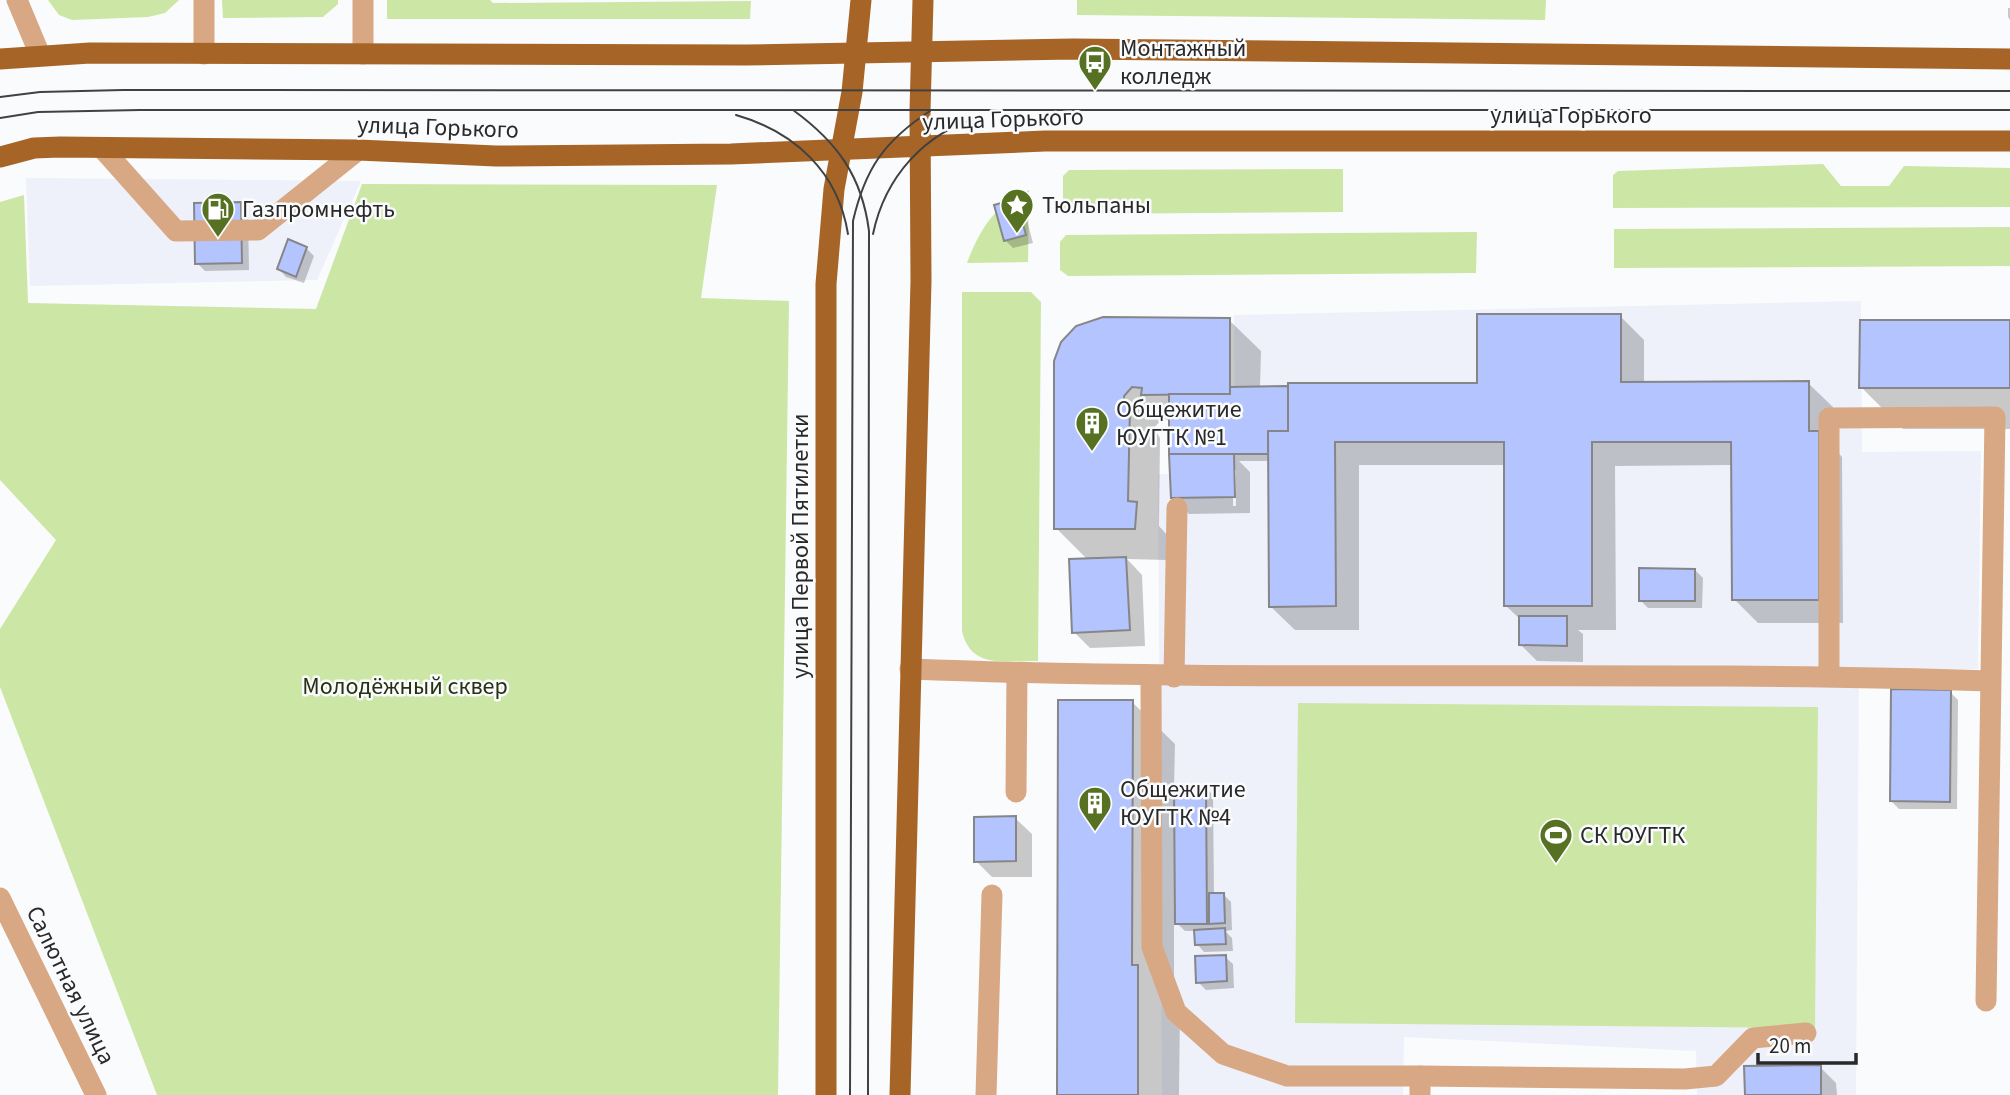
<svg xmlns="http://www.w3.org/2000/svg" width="2010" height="1095" viewBox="0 0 2010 1095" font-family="'Source Sans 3',sans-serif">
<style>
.built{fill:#eef1fa}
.green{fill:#cce6a6}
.shadow{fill:#0003;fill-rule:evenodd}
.building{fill:#b4c4ff;stroke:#868688;stroke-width:2}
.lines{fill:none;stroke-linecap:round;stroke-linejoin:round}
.minor{stroke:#d7a883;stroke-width:21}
.major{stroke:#a66527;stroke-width:21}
.tram{stroke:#414142;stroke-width:2}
.labels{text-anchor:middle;stroke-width:5;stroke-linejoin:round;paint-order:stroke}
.poi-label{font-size:24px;fill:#29292a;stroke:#fafbfc;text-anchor:start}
.street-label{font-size:24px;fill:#29292a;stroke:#fafbfc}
.park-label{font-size:24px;fill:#263211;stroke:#fafbfc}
</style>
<rect width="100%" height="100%" fill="#fafbfc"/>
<g class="built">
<path d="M26,178L361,181L317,280L30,286Z"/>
<path d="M1861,301L1862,452L1981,451L1978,669L1859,670L1856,1095H1697L1696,1051L1404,1037L1403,1095H1162L1158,474L1235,475L1234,315Z"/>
</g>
<g class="green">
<path d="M48,0H179L165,13L148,17L72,20L59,15Z"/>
<path d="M222,0H338V4L323,17L223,18Z"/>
<path d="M387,0H490L493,3L751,1L750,19H387Z"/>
<path d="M1077,0H1546L1545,20L1077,15Z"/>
<path d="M1823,164L1841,186H1889L1904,166L2010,168V207L1613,208V175L1618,171Z"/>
<path d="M1343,169V212L1069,214L1063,208V176L1069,170Z"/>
<path d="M362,184L717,185L701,298L789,301L778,1095H157L0,687V629L56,540L0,480V202L24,195L28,303L316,309Z"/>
<path d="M1029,190L1028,262L967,263C979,230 996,203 1029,190Z"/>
<path d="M2010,227V266L1614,268V229Z"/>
<path d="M1477,232L1476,273L1068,276L1060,270V242L1066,235Z"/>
<path d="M962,292H1031L1041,302L1038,661C1005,660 971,670 962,631Z"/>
<path d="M1298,703L1818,707L1815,1028L1295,1023Z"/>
</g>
<g class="shadow">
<path d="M2008,8H2010V20L2008,17Z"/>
<path d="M1016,201L1024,209L1033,243L1013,248L1005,240Z"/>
<path d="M240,204L248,212L249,270L205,271L197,263Z"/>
<path d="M306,248L314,256L304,283L286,277L279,269Z"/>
<path d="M1620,316L1644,340V384L1808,383L1833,407V447L1842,457L1843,623H1758L1734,599L1733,465L1615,466L1616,630H1578L1583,634V662L1537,661L1521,645V620L1506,606L1505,465H1359V630H1295L1270,606V461H1239L1250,472V513L1189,514L1172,497L1171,422L1163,418L1154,428L1160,438L1159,526L1167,535L1166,560L1127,559L1142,575L1145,646L1090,648L1074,632L1088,560L1056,528V361L1229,320L1261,351L1260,388L1479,384ZM1233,470H1236V506H1233Z"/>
<path d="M2010,321V429H1903L1861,387Z"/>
<path d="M1695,570L1703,578L1702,608H1648L1640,600Z"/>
<path d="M1950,692L1958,700L1957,809H1899L1891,801Z"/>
<path d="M1132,702L1175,744L1174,788L1205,787L1213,795L1214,894H1223L1231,902L1232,930L1225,931L1232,938L1233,951L1204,952L1197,944L1196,931H1185L1174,920V1003L1180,1009L1179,1095H1059Z"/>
<path d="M1015,818L1032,834V877H992L976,861Z"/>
<path d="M1225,957L1233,964L1234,988L1206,990L1198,982Z"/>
<path d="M1820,1067L1836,1083L1837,1095H1747Z"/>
</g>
<g class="building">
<path d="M1016,199L1026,235L1004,241L994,205Z"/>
<path d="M241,202L242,263L195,264L194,203Z"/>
<path d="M288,239L307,247L296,277L277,269Z"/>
<path d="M1477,314H1621V382L1809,381V431H1819V600H1732L1731,442H1592V606H1504V442H1335L1336,606L1269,607L1268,431H1288V383H1477Z"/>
<path d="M1103,317L1230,318V394L1141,395L1142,388L1132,387L1124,396L1125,405H1130L1128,501L1137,502L1135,529H1054V361L1061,342L1076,326Z"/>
<path d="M1860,320H2010V388H1859Z"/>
<path d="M1288,386V431H1268V454H1169V394H1230V387Z"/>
<path d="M1169,454H1234L1235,497L1171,498Z"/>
<path d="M1126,557L1130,630L1072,633L1069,559Z"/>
<path d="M1639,568L1695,569V601H1639Z"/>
<path d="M1519,616H1567V646L1519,645Z"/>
<path d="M1891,689L1951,690L1950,802L1890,801Z"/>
<path d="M1058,700H1133L1132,965H1138V1095H1057Z"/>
<path d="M1174,786H1206L1207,924H1175Z"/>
<path d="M1016,816V861L974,862V817Z"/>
<path d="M1209,893H1224L1225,923L1209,924Z"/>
<path d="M1225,928L1226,944L1195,945L1194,930Z"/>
<path d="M1226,955L1227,981L1196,983L1195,956Z"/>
<path d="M1821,1065V1095H1745L1744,1066Z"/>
</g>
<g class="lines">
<g class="minor">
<path d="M17,0L40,55"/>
<path d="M204,54V0"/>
<path d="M363,54V0"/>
<path d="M102,148L176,231L258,230L358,150"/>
<path d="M910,669C1270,683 1630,669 1990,681"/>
<path d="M1829,676V418L1995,417L1986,1001"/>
<path d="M1151,677L1152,947L1176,1012L1223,1054L1287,1076H1420V1095"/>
<path d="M1174,677L1177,508"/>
<path d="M1016,792L1017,673"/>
<path d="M0,898L96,1095"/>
<path d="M1420,1076L1685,1079L1716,1076L1753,1038L1806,1033"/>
<path d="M986,1095L992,895"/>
</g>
<g class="major">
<path d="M0,59L90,53L746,55L1073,49L2010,59"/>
<path d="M0,157L34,148L60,147L358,150L496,156L731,154L1045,141H2010"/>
<path d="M826,1095V284L834,189L852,92L861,0"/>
<path d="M900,1095L921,281L920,111L923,0"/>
</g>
<g class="tram">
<path d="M0,97L40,92L123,90L2010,91"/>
<path d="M793,110C837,142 862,176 869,231L868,1095"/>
<path d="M736,115C795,132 838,172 848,234"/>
<path d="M0,118L38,112L140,110H2010"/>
<path d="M873,234C885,177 924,133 980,117"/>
<path d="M850,1095L853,221C865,169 884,141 930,111"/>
</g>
</g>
<defs>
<symbol id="bus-pin" viewBox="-11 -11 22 30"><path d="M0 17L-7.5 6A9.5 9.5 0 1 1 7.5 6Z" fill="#577123" stroke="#fafbfc"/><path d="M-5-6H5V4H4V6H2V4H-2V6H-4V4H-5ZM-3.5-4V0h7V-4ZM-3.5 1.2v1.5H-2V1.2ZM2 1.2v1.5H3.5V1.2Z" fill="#fff"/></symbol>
<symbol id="sight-pin" viewBox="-11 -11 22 30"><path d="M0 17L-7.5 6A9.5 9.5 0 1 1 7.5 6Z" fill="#577123" stroke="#fafbfc"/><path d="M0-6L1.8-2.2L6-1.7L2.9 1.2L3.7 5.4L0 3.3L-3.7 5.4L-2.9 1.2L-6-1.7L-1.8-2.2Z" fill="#fff"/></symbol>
<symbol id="fuel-pin" viewBox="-11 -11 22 30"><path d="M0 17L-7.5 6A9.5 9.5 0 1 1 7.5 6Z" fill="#577123" stroke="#fafbfc"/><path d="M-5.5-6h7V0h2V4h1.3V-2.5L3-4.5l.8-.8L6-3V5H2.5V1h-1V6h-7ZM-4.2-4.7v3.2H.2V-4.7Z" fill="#fff"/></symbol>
<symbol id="building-pin" viewBox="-11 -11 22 30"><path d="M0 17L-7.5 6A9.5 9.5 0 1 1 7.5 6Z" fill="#577123" stroke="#fafbfc"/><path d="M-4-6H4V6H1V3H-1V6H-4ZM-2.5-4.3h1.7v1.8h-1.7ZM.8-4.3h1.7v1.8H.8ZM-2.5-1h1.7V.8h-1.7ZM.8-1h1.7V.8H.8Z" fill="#fff"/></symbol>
<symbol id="stadium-pin" viewBox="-11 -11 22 30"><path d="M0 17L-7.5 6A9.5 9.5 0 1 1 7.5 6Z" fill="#577123" stroke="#fafbfc"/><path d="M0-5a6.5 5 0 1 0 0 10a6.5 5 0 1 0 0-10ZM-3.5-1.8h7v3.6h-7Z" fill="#fff"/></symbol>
</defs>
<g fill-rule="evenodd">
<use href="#bus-pin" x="1076" y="43" width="38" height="52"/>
<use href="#sight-pin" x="998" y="186" width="38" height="52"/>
<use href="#fuel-pin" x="199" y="190" width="38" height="52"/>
<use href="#building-pin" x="1073" y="404" width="38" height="52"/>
<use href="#building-pin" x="1076" y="784" width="38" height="52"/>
<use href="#stadium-pin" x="1537" y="816" width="38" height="52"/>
</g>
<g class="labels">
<g class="poi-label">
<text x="1120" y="56">Монтажный<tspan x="1120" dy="28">колледж</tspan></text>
<text x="1042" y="213">Тюльпаны</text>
<text x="242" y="217">Газпромнефть</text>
<text x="1116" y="417">Общежитие<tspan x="1116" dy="28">ЮУГТК №1</tspan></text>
<text x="1120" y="797">Общежитие<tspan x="1120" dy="28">ЮУГТК №4</tspan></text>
<text x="1580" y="843">СК ЮУГТК</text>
</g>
<g class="street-label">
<text x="1571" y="123">улица Горького</text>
<text transform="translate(1003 119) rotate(-2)" y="8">улица Горького</text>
<text transform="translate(438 127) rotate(2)" y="8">улица Горького</text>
<text transform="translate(800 546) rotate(-90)" y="8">улица Первой Пятилетки</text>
<text transform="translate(71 985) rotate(64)" y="8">Салютная улица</text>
</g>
<g class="park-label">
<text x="405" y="694">Молодёжный сквер</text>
</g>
</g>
<path d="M1758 1053v10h98v-10" fill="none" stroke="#29292a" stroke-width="3.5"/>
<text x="1769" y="1053" font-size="21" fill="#29292a" stroke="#fafbfc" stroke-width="5" paint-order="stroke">20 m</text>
</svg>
